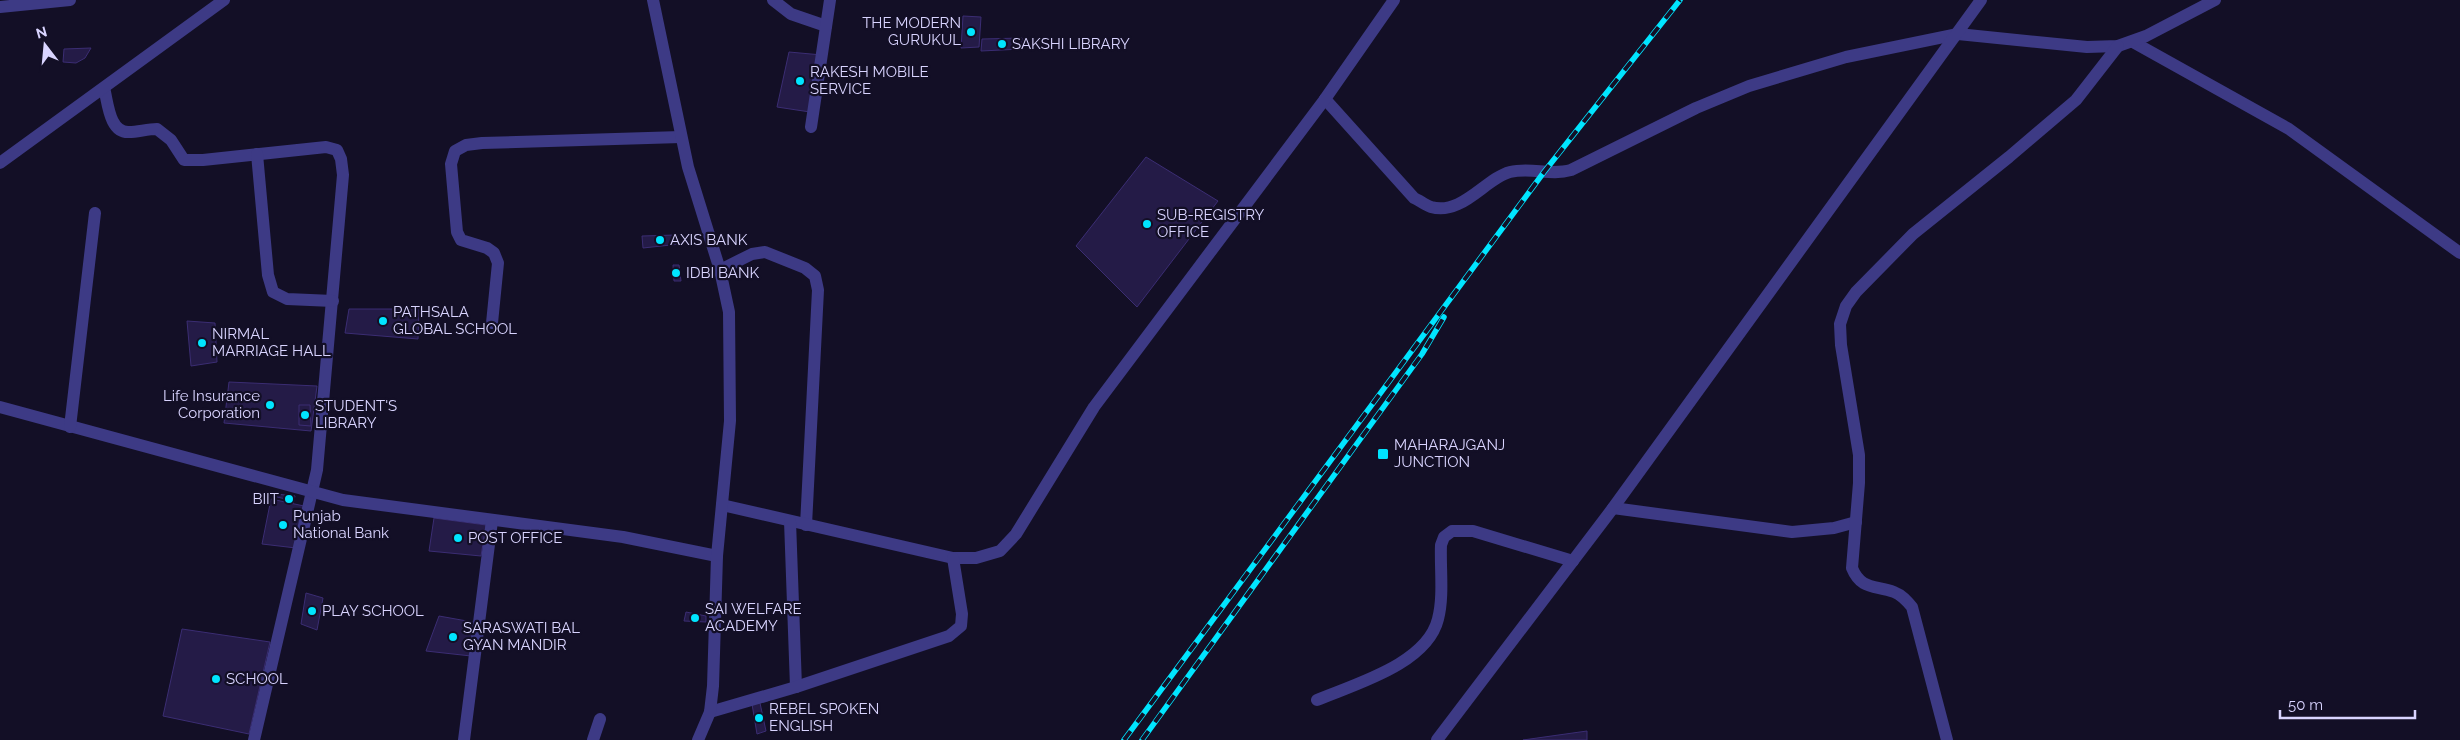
<svg xmlns="http://www.w3.org/2000/svg" width="2460" height="740" viewBox="0 0 2460 740" font-family="Raleway,sans-serif">
<style>
.building{fill:#241b47;stroke:#3b2d73}
.lines{fill:none;stroke-linecap:round;stroke-linejoin:round}
.minor{stroke:#3d3a85;stroke-width:12}
.tertiary{stroke:#3d3a85;stroke-width:12}
.rail-casing{stroke:#00e5ff;stroke-width:5.5}
.rail{stroke:#130f26;stroke-width:4;stroke-dasharray:11;stroke-linecap:butt}
.poi-dot{fill:#00e5ff;stroke:#130f26;stroke-width:2}
.labels{text-anchor:middle;stroke-width:4.5;stroke-linejoin:round;paint-order:stroke}
.poi-label{font-size:15px;fill:#d9d4ff;stroke:#130f26;text-anchor:start}
</style>
<rect width="100%" height="100%" fill="#130f26"/>
<g class="building">
<path d="M963,16L981,17L979,47L961,48Z"/>
<path d="M1022,38V49L981,51L982,39Z"/>
<path d="M91,48L85,58L76,63L63,62L64,49Z"/>
<path d="M789,52L822,55L810,112L777,107Z"/>
<path d="M1146,157L1218,201L1137,307L1076,246Z"/>
<path d="M676,235L680,244L643,248L642,236Z"/>
<path d="M673,265H679L681,281H674Z"/>
<path d="M349,309H419L418,339L345,333Z"/>
<path d="M187,321L215,323L217,362L191,366Z"/>
<path d="M229,382L317,386L311,431L224,423Z"/>
<path d="M299,405H310L311,426L299,425Z"/>
<path d="M276,494L295,496L293,504L290,500L277,497Z"/>
<path d="M271,499L304,506L296,548L262,544Z"/>
<path d="M434,518L486,525L481,556L429,551Z"/>
<path d="M306,593L323,598L317,630L301,624Z"/>
<path d="M686,612L706,616V622L684,621Z"/>
<path d="M439,616L478,623L471,656L426,651Z"/>
<path d="M182,629L270,642L249,734L163,716Z"/>
<path d="M760,703L766,731L757,734L752,704Z"/>
<path d="M1587,731V740H1523Z"/>
</g>
<g class="lines">
<g class="minor">
<path d="M773,0L791,14L826,26"/>
<path d="M0,7L70,0"/>
<path d="M2133,42L2289,129L2460,253"/>
<path d="M104,88C108,102 109,133 129,132C138,132 147,129 157,129L171,140L184,160H203L326,147L337,150L341,159L343,175L317,470L254,740"/>
<path d="M1325,99L1414,198C1419,200 1425,205 1431,207C1462,216 1486,178 1510,172C1532,167 1550,176 1571,170L1696,108L1749,86L1846,57L1958,34L2087,47L2118,46L2146,36L2215,0"/>
<path d="M811,127L830,0"/>
<path d="M257,154L268,275L273,292L287,299L333,301"/>
<path d="M720,270L752,254L765,252L805,268L815,276L818,290L806,525"/>
<path d="M492,323L498,263L494,253L487,248L461,240L457,232L451,164L455,151L466,145L482,143L681,137"/>
<path d="M0,407L343,500L623,537L717,556"/>
<path d="M70,427L95,213"/>
<path d="M722,505L953,558H976L1000,551L1016,534L1094,407L1325,99L1394,0"/>
<path d="M1613,508L1792,532L1834,528L1856,522"/>
<path d="M790,521L796,687"/>
<path d="M1317,700C1355,684 1427,664 1438,619C1444,596 1440,568 1441,545L1444,537L1452,531H1473L1573,561"/>
<path d="M710,712L796,687L949,636L961,626L962,614L953,558"/>
<path d="M464,740L492,521"/>
<path d="M593,740L600,719"/>
<path d="M1437,740L1613,508L1981,0"/>
<path d="M1947,740L1912,607C1907,601 1902,595 1894,592C1875,585 1861,590 1852,568L1859,483V455L1841,345L1840,324L1846,306L1856,292L1913,234L2009,157L2076,100L2118,46"/>
</g>
<g class="tertiary">
<path d="M653,0L688,167L720,270L729,312L730,421L717,556L713,686L710,712L698,740"/>
<path d="M0,163L224,0"/>
</g>
<defs>
<g id="rail">
<path d="M1124,740L1544,172L1680,0"/>
<path d="M1142,740L1422,354L1444,317"/>
</g>
</defs>
<use href="#rail" class="rail-casing"/>
<use href="#rail" class="rail"/>
</g>
<g class="poi-dot">
<circle cx="971" cy="32" r="5"/>
<circle cx="1002" cy="44" r="5"/>
<circle cx="800" cy="81" r="5"/>
<circle cx="1147" cy="224" r="5"/>
<circle cx="660" cy="240" r="5"/>
<circle cx="676" cy="273" r="5"/>
<circle cx="383" cy="321" r="5"/>
<circle cx="202" cy="343" r="5"/>
<circle cx="270" cy="405" r="5"/>
<circle cx="305" cy="415" r="5"/>
<rect x="1377" y="448" width="12" height="12" rx="2.5"/>
<circle cx="289" cy="499" r="5"/>
<circle cx="283" cy="525" r="5"/>
<circle cx="458" cy="538" r="5"/>
<circle cx="312" cy="611" r="5"/>
<circle cx="695" cy="618" r="5"/>
<circle cx="453" cy="637" r="5"/>
<circle cx="216" cy="679" r="5"/>
<circle cx="759" cy="718" r="5"/>
</g>
<g class="labels">
<g class="poi-label">
<text x="961" y="28" text-anchor="end">THE MODERN<tspan x="961" dy="17">GURUKUL</tspan></text>
<text x="1012" y="49">SAKSHI LIBRARY</text>
<text x="810" y="77">RAKESH MOBILE<tspan x="810" dy="17">SERVICE</tspan></text>
<text x="1157" y="220">SUB-REGISTRY<tspan x="1157" dy="17">OFFICE</tspan></text>
<text x="670" y="245">AXIS BANK</text>
<text x="686" y="278">IDBI BANK</text>
<text x="393" y="317">PATHSALA<tspan x="393" dy="17">GLOBAL SCHOOL</tspan></text>
<text x="212" y="339">NIRMAL<tspan x="212" dy="17">MARRIAGE HALL</tspan></text>
<text x="260" y="401" text-anchor="end">Life Insurance<tspan x="260" dy="17">Corporation</tspan></text>
<text x="315" y="411">STUDENT'S<tspan x="315" dy="17">LIBRARY</tspan></text>
<text x="1394" y="450">MAHARAJGANJ<tspan x="1394" dy="17">JUNCTION</tspan></text>
<text x="279" y="504" text-anchor="end">BIIT</text>
<text x="293" y="521">Punjab<tspan x="293" dy="17">National Bank</tspan></text>
<text x="468" y="543">POST OFFICE</text>
<text x="705" y="614">SAI WELFARE<tspan x="705" dy="17">ACADEMY</tspan></text>
<text x="322" y="616">PLAY SCHOOL</text>
<text x="463" y="633">SARASWATI BAL<tspan x="463" dy="17">GYAN MANDIR</tspan></text>
<text x="226" y="684">SCHOOL</text>
<text x="769" y="714">REBEL SPOKEN<tspan x="769" dy="17">ENGLISH</tspan></text>
</g>
</g>
<g transform="translate(45 45) rotate(344)" stroke="#130f26" stroke-width="4" paint-order="stroke">
<path d="M0-4L9 19L0 12L-9 19Z" fill="#d9d4ff"/>
<text y="-8" font-size="14" font-weight="bold" text-anchor="middle" fill="#d9d4ff">N</text>
</g>
<path d="M2280 710v8h135v-8" fill="none" stroke="#d9d4ff" stroke-width="2.5"/>
<text x="2288" y="710" font-size="15" fill="#d9d4ff" stroke="#130f26" stroke-width="4" paint-order="stroke">50 m</text>
</svg>
